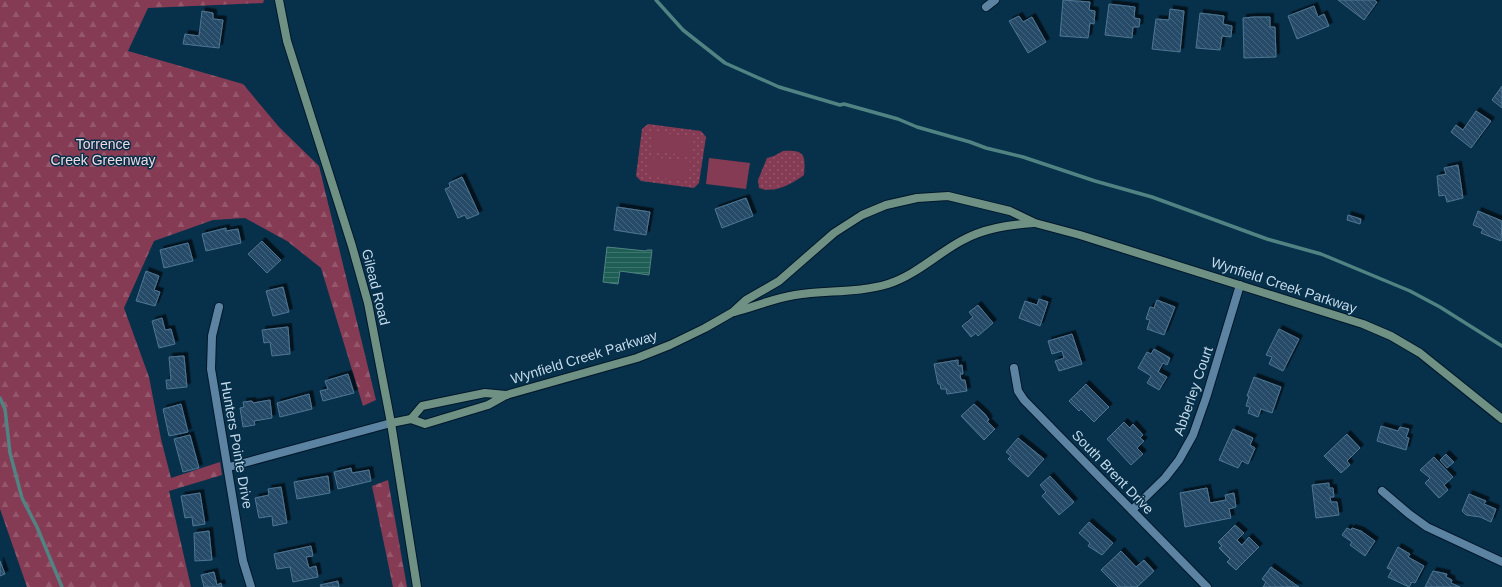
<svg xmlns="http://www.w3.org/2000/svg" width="1502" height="587" viewBox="0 0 1502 587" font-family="Helvetica,sans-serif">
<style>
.grass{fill:url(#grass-dots)}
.forest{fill:url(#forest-firs)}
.pitch{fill:#853b53}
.water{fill:url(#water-rules);stroke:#508382}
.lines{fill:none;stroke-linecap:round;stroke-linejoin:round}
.stream{stroke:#508382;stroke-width:3.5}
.building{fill:url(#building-back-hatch);stroke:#4f7694;filter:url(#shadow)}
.street-casing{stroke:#00172a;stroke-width:10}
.secondary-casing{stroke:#00172a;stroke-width:10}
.street{stroke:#5c83a1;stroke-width:8}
.secondary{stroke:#6e9184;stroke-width:8}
.labels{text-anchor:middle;stroke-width:3;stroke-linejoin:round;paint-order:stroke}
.park-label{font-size:14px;fill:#f1d9df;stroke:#07304a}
.street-label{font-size:14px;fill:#c5daea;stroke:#07304a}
</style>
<defs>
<pattern id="grass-dots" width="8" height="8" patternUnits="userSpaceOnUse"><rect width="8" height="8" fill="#853b53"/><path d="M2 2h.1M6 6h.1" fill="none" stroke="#95576c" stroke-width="1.8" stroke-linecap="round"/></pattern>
<pattern id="forest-firs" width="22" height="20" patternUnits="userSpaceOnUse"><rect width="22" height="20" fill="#853b53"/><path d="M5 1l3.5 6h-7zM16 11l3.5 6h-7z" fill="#95576c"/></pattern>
<pattern id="water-rules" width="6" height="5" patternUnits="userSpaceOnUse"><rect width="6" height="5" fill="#1e5e55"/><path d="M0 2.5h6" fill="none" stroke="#3d746e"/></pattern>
<pattern id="building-back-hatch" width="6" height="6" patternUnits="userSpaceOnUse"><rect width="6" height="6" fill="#264c68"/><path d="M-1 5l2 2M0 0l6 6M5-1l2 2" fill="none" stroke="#44657e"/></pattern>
<filter id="shadow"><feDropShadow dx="3.5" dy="-3.5" stdDeviation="0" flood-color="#0009"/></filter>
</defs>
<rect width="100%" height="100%" fill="#07304a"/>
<g class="grass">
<path d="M648,124L701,131L706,137L699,183L694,188L641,181L636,176L642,129Z"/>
<path d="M783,151C804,150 806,154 804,175C792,184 774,194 759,188L758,180L767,158L774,156Z"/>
</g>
<g class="forest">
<path d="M0,0H264L263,3L148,8L128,51L243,84L279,127L319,166L376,400L363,406L321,268L287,241L245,218L213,220L154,241L124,308L149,377L161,439L171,478L220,462L222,475L169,491L191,587H27L0,509Z"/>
<path d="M388,480L407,587H393L372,486Z"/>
</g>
<g class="pitch">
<path d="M653,132L694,137L692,156L651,151Z"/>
<path d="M650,157L691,162L688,181L647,176Z"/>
<path d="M709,158L750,163L746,189L706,184Z"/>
</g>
<path class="water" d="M607,247L646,251L647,250H652L649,275L620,271L618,284L603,282Z"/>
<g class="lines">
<g class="stream">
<path d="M656,0L683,30L725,63L779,87L840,105L844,104L898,119L917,127L970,142L986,148L1023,157L1095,181L1152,197L1267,239L1321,254L1410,291L1440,307L1502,346"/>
<path d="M0,398L5,409L10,453L22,498L37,527L62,587"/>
</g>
</g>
<g class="building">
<path d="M1063,0L1090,2L1089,10L1095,11L1094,24L1090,23L1088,38L1060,36Z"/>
<path d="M1338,0H1374L1377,2L1364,20Z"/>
<path d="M1109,4L1135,7L1134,18L1140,19L1139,27H1133L1132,38L1105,35Z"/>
<path d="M1314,6L1318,17L1324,14L1329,26L1297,39L1288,16Z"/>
<path d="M1170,9L1184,11L1180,52L1152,49L1156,19L1169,20Z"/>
<path d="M202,11L213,13V19L223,20L219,48L183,44L185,34L199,36Z"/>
<path d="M1200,13L1224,16L1223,24L1232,26L1231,37L1222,36L1220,50L1196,48Z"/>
<path d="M1019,16L1023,22L1032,17L1046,42L1028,53L1009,21Z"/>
<path d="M1254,17H1270V27H1275L1276,57L1244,58L1243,18Z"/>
<path d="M1502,86V108L1492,100Z"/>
<path d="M1476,111L1491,121L1471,148L1451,132L1456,125L1463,130Z"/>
<path d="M1458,165L1463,198L1447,202L1445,195L1439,196L1437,176L1446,174L1444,168Z"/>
<path d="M462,177L479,214L467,219L465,215L458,218L445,189L450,187L449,183Z"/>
<path d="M746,198L753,216L722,228L715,209Z"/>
<path d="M617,207L650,212L646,235L614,230Z"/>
<path d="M1478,211L1502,221L1501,241L1481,233L1483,229L1473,225Z"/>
<path d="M1348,215L1361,219L1360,224L1347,220Z"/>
<path d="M226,228V231L238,229L241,243L206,251L202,234Z"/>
<path d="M262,241L281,260L267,273L248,254Z"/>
<path d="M188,243L193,261L164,268L160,250Z"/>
<path d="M146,271L159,276L154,290L160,292L155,306L136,301Z"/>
<path d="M283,287L289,312L273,316L266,291Z"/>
<path d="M1039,299L1048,302L1040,326L1019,318L1025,301L1037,305Z"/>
<path d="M1157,300L1175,307L1164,335L1147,329L1150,320L1146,319L1150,307L1154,308Z"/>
<path d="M978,305L993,323L978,336L976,333L971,337L962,326L973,317L969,312Z"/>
<path d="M162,318L165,330L171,329L175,344L159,348L152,321Z"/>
<path d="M288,327L290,354L272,356L270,342L264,343L262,330Z"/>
<path d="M1279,329L1299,339L1283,371L1269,364L1272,357L1266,355Z"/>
<path d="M1072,334L1082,364L1059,371L1055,361L1064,358L1062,351L1052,354L1048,341Z"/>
<path d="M1154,349L1170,358L1167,365L1163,363L1158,372L1167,377L1159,390L1147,383L1151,376L1138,368L1147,352L1151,354Z"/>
<path d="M184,356L187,387L167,389L166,380H171L169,357Z"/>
<path d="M958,360V366L962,365L963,374H960L961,380H965L967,391L947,394L946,389H941L940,384H938L934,364Z"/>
<path d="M348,374L354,393L323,401L320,391L328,389L325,381Z"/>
<path d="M1254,377L1281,387L1272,413L1261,409L1258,417L1248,413L1250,407L1246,406L1249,396H1247Z"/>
<path d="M1086,384L1109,407L1094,422L1081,409L1079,411L1069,401Z"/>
<path d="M309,394L312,409L280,417L277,403Z"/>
<path d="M270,400L272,418L254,421L255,425L243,427L240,408L244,407L243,402L252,401L253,403Z"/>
<path d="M181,404L188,432L169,436L163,409Z"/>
<path d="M974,404L985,414L989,420L987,421L995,429L984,440L961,416Z"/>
<path d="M1124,422L1130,428L1133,424L1143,435L1140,438L1144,441L1137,448L1143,454L1131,465L1107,439Z"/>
<path d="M1381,426L1398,431L1400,427L1409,429L1406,437L1409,438L1406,450L1377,441Z"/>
<path d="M1233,429L1253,438L1250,445L1255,448L1248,464L1242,461L1238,468L1219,460Z"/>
<path d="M1347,434L1360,448L1347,461L1350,465L1341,473L1324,456Z"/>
<path d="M190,435L199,468L183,472L174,439Z"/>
<path d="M1018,438L1044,459L1028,477L1008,459L1011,456L1006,452Z"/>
<path d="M1446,454L1454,462L1447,468L1440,460Z"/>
<path d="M1434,457L1453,477L1444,485L1448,490L1439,498L1425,483L1430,478L1420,470Z"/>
<path d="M351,468L352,473L369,470L371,481L338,489L334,472Z"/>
<path d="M328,476L330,493L297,499L294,482Z"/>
<path d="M1050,476L1074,502L1059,515L1042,496L1046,492L1040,485Z"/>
<path d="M1329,483V488H1333L1334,497H1330L1331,502H1337L1339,515L1316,518L1312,485Z"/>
<path d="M281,487L287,523L273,526L272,516L259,518L255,498L269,495L268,489Z"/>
<path d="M1207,488L1210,503L1226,500L1225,495L1234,493L1236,507L1229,509L1231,518L1185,527L1180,493Z"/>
<path d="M200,493L205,524L193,526L192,517L185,518L181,496Z"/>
<path d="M1469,494L1486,501L1484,504L1496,509L1491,522L1480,517L1466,515L1462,511Z"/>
<path d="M1089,522L1113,543L1102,555L1088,546L1090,543L1079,533Z"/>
<path d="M1235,525L1244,533L1237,540L1242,545L1249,537L1259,547L1236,570L1227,562L1230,559L1219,548L1222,546L1218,542Z"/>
<path d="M1347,528L1351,530L1352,528L1361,531L1375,541L1365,556L1350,545L1352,542L1342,535Z"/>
<path d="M209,531L212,560L195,561L194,533Z"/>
<path d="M311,546L313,556L306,557L309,568L316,566L318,577L293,582L290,567L277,569L274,554Z"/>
<path d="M1398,547L1410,554L1408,557L1424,566L1415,583L1412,582L1409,587L1388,577L1392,570L1387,568Z"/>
<path d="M1121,551L1136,567L1144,560L1154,571L1137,587H1118L1101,570Z"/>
<path d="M0,561L5,574L0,576Z"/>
<path d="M1271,567L1299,587H1263L1266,582L1262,579Z"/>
<path d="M1433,571L1447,574L1446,577L1452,580L1451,583L1460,587H1425Z"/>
<path d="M214,572L217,585L221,583L222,587H204L201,575Z"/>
<path d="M338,581L339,587H321L320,585Z"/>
</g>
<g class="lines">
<defs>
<g id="street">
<path d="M986,7L995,0"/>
<path d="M219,307L212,336L211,369L243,561L251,587"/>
<path d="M1014,368L1018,391L1024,400L1207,587"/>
<path d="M229,467L391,423"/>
<path d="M1382,491L1409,514L1427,527L1502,562"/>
<path d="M1132,510L1165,478L1179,460L1193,435L1206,398L1240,285"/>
</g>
<g id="secondary">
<path d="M279,0L287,41L352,246L368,303L391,423L417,587"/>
<path d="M734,312C755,307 774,298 795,295C826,290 858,293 888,284C916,275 937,254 961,241C984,228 1009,225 1034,223"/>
<path d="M411,419L425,424L488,405L506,395L637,358L670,345L705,328L733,312L746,300L779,281L834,233L862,215L886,205L917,198L948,196L1010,211L1035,223L1080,235L1363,324L1391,336L1420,353L1502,419"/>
<path d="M391,423L411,419L422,406L485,393L506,395"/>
</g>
</defs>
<use href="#street" class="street-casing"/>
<use href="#secondary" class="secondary-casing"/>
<use href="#street" class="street"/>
<use href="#secondary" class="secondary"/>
</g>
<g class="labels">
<g class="park-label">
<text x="103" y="149">Torrence<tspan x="103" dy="16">Creek Greenway</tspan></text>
</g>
<g class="street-label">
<text transform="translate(1284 285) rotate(18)" y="5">Wynfield Creek Parkway</text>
<text transform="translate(376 287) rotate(76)" y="5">Gilead Road</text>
<text transform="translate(584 357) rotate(-17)" y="5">Wynfield Creek Parkway</text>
<text transform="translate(1193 391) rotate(-71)" y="5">Abberley Court</text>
<text transform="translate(237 445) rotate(80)" y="5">Hunters Pointe Drive</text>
<text transform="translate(1113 472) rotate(46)" y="5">South Brent Drive</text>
</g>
</g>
</svg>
